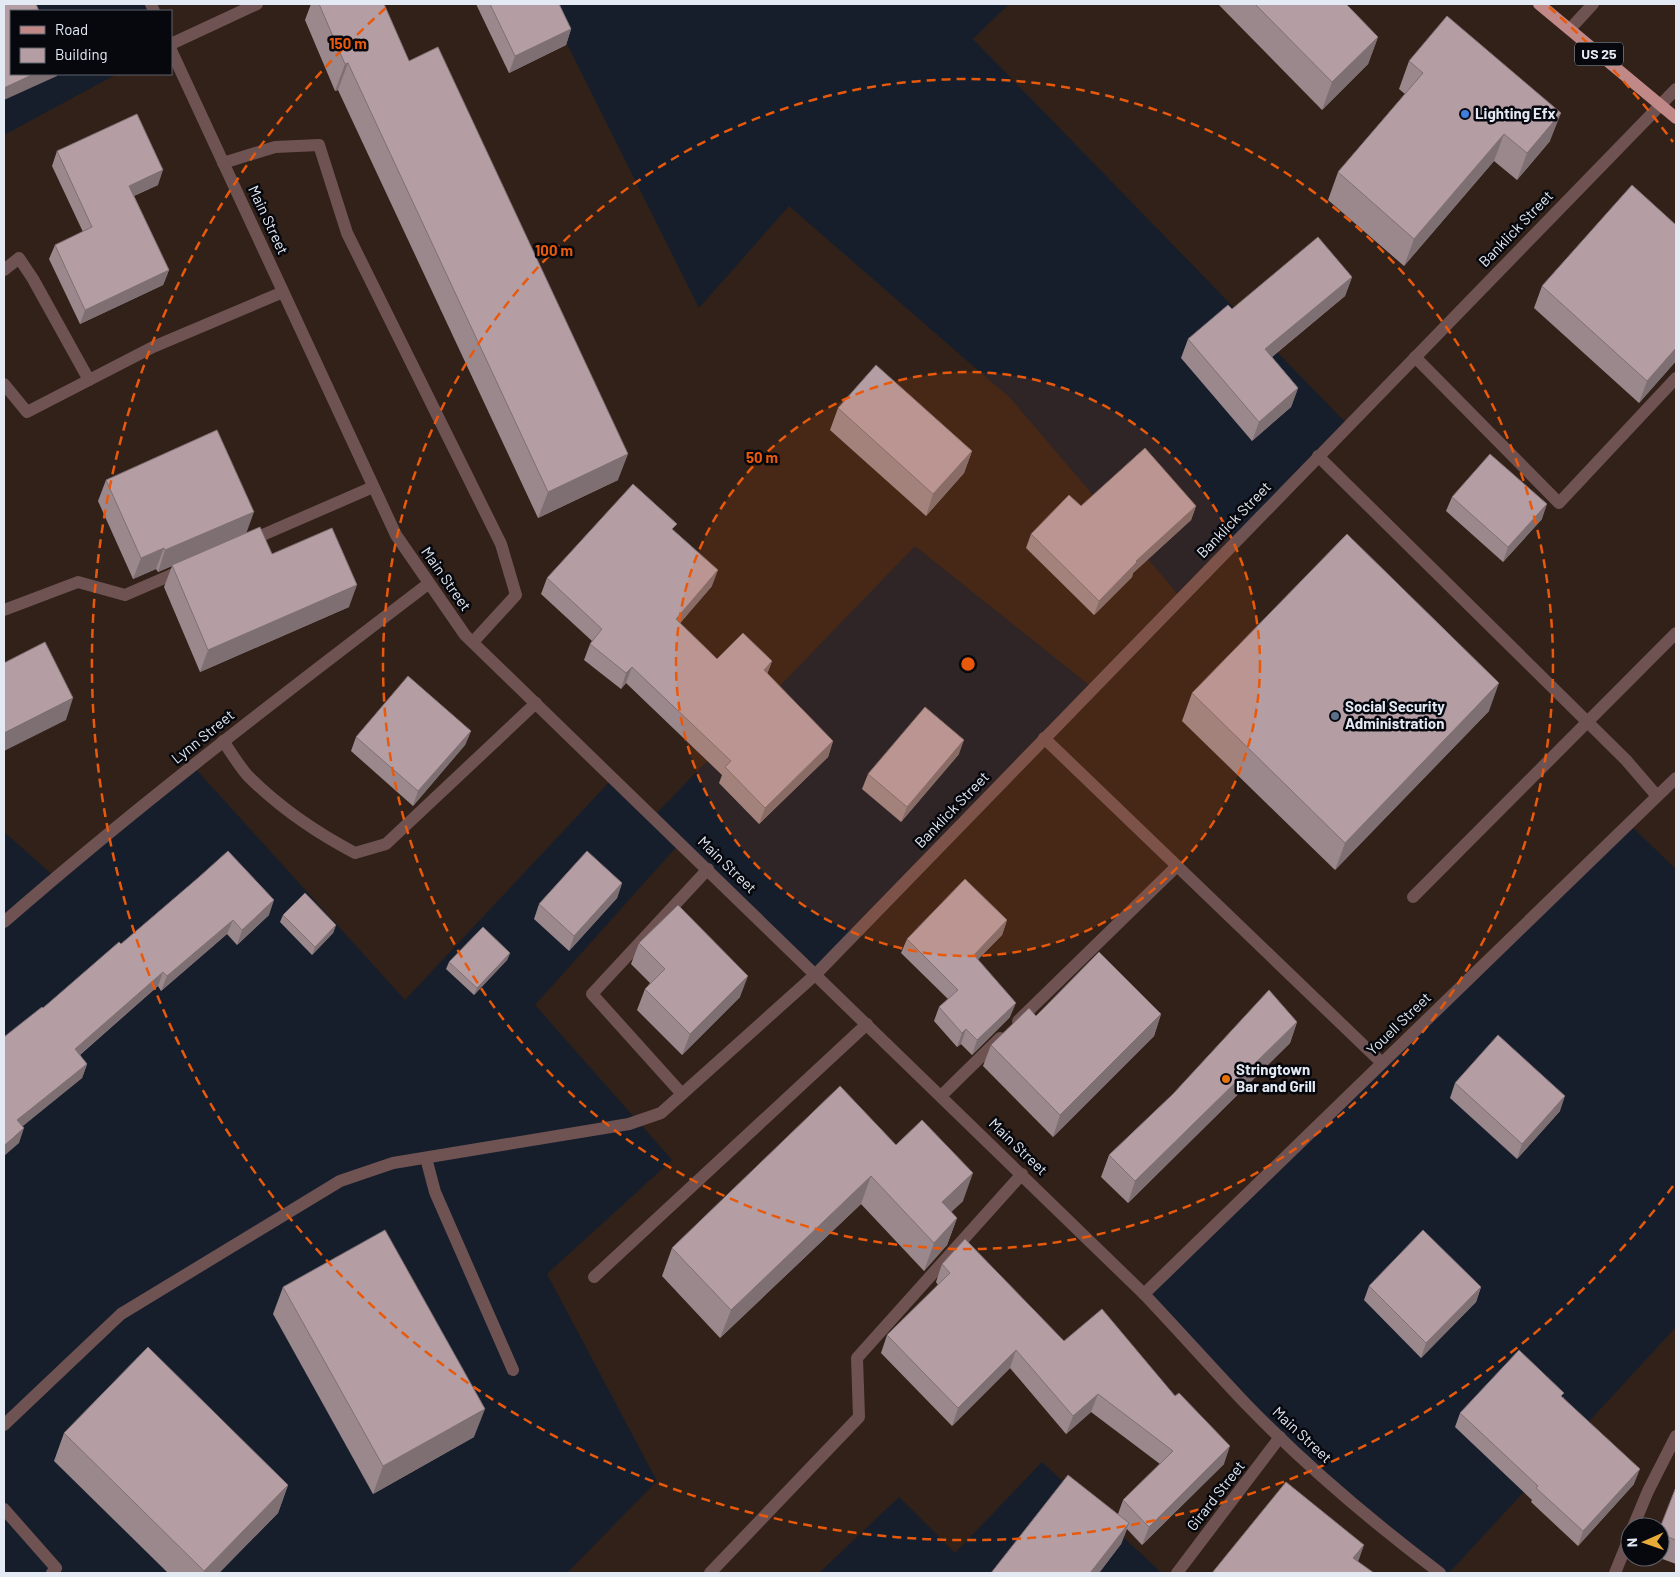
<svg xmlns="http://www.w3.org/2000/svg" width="1680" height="1577" viewBox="0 0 1680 1577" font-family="Barlow,sans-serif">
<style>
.commercial{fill:#312118;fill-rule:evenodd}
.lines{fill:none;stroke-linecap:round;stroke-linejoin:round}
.service{stroke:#6f5353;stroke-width:12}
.minor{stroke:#6f5353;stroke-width:12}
.tertiary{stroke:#6f5353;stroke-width:12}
.primary{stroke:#c18888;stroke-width:12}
.wall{fill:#9b888d}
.shaded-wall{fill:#7e6f73}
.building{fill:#b49ea4;stroke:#7e6f73}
.ring{fill:none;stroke:#e8590c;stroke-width:2.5;stroke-dasharray:9 6}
.shop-dot{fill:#3f7fe0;stroke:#06080e;stroke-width:2}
.service-dot{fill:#5c6f8a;stroke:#06080e;stroke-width:2}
.food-dot{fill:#e8710a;stroke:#06080e;stroke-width:2}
.labels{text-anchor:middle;stroke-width:5;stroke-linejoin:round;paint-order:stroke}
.shield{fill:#06080e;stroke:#a1a6ae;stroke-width:1}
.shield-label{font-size:14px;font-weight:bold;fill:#e4eaf3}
.poi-label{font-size:15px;font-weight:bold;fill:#e4eaf3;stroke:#06080e;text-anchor:start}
.street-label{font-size:15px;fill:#e4eaf3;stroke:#06080e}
.centre{fill:#e8590c;stroke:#06080e;stroke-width:2.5}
.ring-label{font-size:15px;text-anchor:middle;font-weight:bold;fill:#e8590c;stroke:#06080e;stroke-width:5;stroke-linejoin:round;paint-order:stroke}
</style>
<rect width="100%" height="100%" fill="#171e2b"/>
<g class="commercial">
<path d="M151,4H547L699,308L789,206L1010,398L1181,598L1348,425L973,39L1009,4H1676V869L1629,824L1145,1294L1280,1437L1440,1573H1162L1042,1462L955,1553L899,1497L819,1573H567L657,1481L547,1274L672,1160L535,1005L680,843L815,973L1093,688L915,546L653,817L613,778L405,1000L193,766L55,877L4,832V135L117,74H171V11H154Z"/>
<path d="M1676,1327V1573H1449ZM1630,1527H1660V1557H1630Z"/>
</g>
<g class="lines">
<g class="service">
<path d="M1570,29L1593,4"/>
<path d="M223,163L275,147L319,145L347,233L501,544L516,595L473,642"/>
<path d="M4,270L19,258L33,279L89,380"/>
<path d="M1415,357L1559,503L1676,378"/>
<path d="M4,384L27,412L153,347L283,292"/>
<path d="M1318,456L1626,760L1657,796"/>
<path d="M249,541L373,487"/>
<path d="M4,610L78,582L125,595L183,570"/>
<path d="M1044,738L1382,1063"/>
<path d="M223,741C231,752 239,766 248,776C279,807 317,833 355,853L386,844L536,703"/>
<path d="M1413,897L1676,633"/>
<path d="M1018,1021L1177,866"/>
<path d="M682,1094L592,994L708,869"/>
<path d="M941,1096L1000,1038"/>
<path d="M426,1158L435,1192L513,1370"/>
<path d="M594,1277L867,1024"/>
<path d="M4,1425L121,1314L340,1181L393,1163L629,1124L661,1113L816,974"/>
<path d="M4,1509L56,1568L52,1573"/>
<path d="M1633,1527L1648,1491L1676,1436"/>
<path d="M710,1573L859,1417L857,1358L1022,1174"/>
<path d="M1615,1573L1630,1536"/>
</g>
<g class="minor">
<path d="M171,44L257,4"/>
<path d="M4,922C140,803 284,694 428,584"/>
<path d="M816,974L1676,89"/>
<path d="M1144,1294L1676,778"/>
</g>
<g class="tertiary">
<path d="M151,4L154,11"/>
<path d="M171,50L396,535L465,635L1144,1294C1178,1330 1211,1367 1245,1403C1305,1465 1371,1521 1440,1573"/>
<path d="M1177,1573L1280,1437"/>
</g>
<path class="primary" d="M1539,4L1676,118"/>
</g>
<g class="wall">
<path d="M311,4H384L409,61L618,480L538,518L338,90L335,91L305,20Z"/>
<path d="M476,4H559L571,29L566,45L509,73Z"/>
<path d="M1218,4H1346L1378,37L1368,64L1322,110Z"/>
<path d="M1409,61L1550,141L1517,180L1494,161L1404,266L1328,200L1338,172L1405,94L1399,89Z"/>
<path d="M57,151L158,185L134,196L169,270L163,285L80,324L49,259L55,245L83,232L52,166Z"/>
<path d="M1676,225V361L1639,403L1534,308L1542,286Z"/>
<path d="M1352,277L1345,296L1272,357L1298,388L1291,407L1252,441L1181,358L1188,339L1232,309Z"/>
<path d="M838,408L972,451L964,473L926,516L830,430Z"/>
<path d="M106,480L246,533L272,554L349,607L200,672L164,587L172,566L158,572L156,569L133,579L98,501Z"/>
<path d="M1452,497L1542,519L1503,562L1446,511Z"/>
<path d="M1081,506H1196L1191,520L1133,573L1132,577L1094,615L1026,548L1031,534Z"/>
<path d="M674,531L712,586L680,623L717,659L772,661L767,674L833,741L828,757L759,824L719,783L722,775L626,683L621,689L584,660L590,644L592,641L541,594L547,578Z"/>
<path d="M1192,693L1489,711L1335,870L1182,721Z"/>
<path d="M471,731L465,745L413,806L351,751L356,737Z"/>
<path d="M959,754L901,822L862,789L868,774Z"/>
<path d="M198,878L269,915L237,945L227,934L161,991L158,986L80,1055L87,1064L82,1078L22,1126L19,1143L43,1008L121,944Z"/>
<path d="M622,883L617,898L569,951L534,919L539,904Z"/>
<path d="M283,915L336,925L333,933L312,955L280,922Z"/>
<path d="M1007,920L1002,935L978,959L1010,1017L972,1055L961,1044L957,1047L934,1021L939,1007L948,999L901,953L907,939Z"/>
<path d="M639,943L740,997L682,1055L637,1010L645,989L650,983L631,964Z"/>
<path d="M510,953L507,960L474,995L446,969L449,962Z"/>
<path d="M1161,1014L1154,1036L1053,1137L983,1066L991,1045L1036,1016Z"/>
<path d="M1297,1022L1290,1043L1128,1203L1101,1177L1109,1155Z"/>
<path d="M1455,1083L1560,1111L1517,1159L1450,1098Z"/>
<path d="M896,1145L963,1201L951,1212L957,1218L947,1245L924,1271L861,1204L720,1338L662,1276L672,1248Z"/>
<path d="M942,1264L1064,1341L1224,1464L1142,1545L1127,1529L1121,1544L1099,1573H991L1118,1514L1123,1500L1160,1464L1091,1412L1066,1434L1010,1368L952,1426L881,1353L887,1335L938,1285L936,1282Z"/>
<path d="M1369,1286L1481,1287L1476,1302L1421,1358L1364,1300Z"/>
<path d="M283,1287L474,1437L373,1494L273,1314Z"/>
<path d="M1563,1397L1634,1484L1578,1546L1531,1502L1532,1500L1455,1427L1460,1413Z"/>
<path d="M64,1433L288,1485L278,1513L219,1573H168L54,1461Z"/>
<path d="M1676,1487V1564L1657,1557H1660V1528Z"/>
</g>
<g class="shaded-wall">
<path d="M571,29L566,45L509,73L515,56Z"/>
<path d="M1378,37L1368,64L1322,110L1332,82Z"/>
<path d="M348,63L338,90L335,91L345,64Z"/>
<path d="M34,74H57V76L4,100V88Z"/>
<path d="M1561,113L1550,141L1517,180L1527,153Z"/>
<path d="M1504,134L1494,161L1404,266L1414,239Z"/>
<path d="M163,170L158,185L124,200L129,186Z"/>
<path d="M169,270L163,285L80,324L85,310Z"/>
<path d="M1352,277L1345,296L1258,368L1265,349Z"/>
<path d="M1676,348V361L1639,403L1647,381Z"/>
<path d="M1298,388L1291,407L1252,441L1259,422Z"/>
<path d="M972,451L964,473L926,516L933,494Z"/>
<path d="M628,454L618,480L538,518L548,492Z"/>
<path d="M1547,504L1542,519L1503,562L1508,547Z"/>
<path d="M1196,506L1191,520L1133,573L1132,577L1094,615L1099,601L1136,561Z"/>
<path d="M254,512L246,534L158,572L165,550Z"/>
<path d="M164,548L156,569L133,579L141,558Z"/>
<path d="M718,570L712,586L670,635L676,619Z"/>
<path d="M357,585L349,607L200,672L208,650Z"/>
<path d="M772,661L766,677L764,670Z"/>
<path d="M632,667L626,683L621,689L626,673Z"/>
<path d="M1499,683L1489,711L1335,870L1345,843Z"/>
<path d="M73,698L66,720L4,751V733Z"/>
<path d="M471,731L465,745L413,806L418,791Z"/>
<path d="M964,740L959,754L901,822L907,807Z"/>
<path d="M833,741L828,757L759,824L765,808Z"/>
<path d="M622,883L617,898L569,951L574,936Z"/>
<path d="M274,900L269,915L237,945L242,930Z"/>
<path d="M233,920L227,934L161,991L167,976Z"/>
<path d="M1007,920L1002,935L969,969L974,955Z"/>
<path d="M336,925L333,933L312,955L315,947Z"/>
<path d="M510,953L507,960L474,995L477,988Z"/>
<path d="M163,972L158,986L70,1063L75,1049Z"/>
<path d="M748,976L740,997L682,1055L690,1034Z"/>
<path d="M1016,1003L1010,1017L972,1055L977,1040Z"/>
<path d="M1161,1014L1154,1036L1053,1137L1060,1115Z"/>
<path d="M1297,1022L1290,1043L1128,1203L1135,1181Z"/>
<path d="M966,1029L961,1044L957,1047L962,1033Z"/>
<path d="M87,1064L82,1078L12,1135L17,1120Z"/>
<path d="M1565,1096L1560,1111L1517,1159L1522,1144Z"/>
<path d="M24,1128L19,1143L4,1156V1146Z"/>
<path d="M973,1173L963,1201L932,1230L942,1202Z"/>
<path d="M871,1176L861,1204L720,1338L731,1310Z"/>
<path d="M957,1218L947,1245L924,1271L934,1243Z"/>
<path d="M1481,1287L1476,1302L1421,1358L1426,1343Z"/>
<path d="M1016,1350L1010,1368L952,1426L958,1408Z"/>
<path d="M1098,1394L1091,1412L1066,1434L1073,1416Z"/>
<path d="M485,1409L474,1437L373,1494L383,1466Z"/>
<path d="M1230,1446L1224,1464L1142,1545L1149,1527Z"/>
<path d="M1640,1469L1634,1484L1578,1546L1583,1531Z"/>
<path d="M288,1485L278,1513L219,1573H204V1571Z"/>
<path d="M1129,1523L1121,1544L1099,1573H1090Z"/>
<path d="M1364,1545L1357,1565L1353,1558Z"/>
</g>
<g class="building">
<path d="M4,4H36L39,11H11V74H34L4,88Z"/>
<path d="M319,4H384L409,61L438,47L628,454L548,492L348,63L345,64Z"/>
<path d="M490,4H559L571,29L515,56Z"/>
<path d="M1255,4H1346L1378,37L1332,82Z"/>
<path d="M1447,16L1561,113L1527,153L1504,134L1414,239L1338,172L1423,73L1409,61Z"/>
<path d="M137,114L163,170L129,186L169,270L85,310L55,245L92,227L57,151Z"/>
<path d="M1632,185L1676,225V348L1647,381L1542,286Z"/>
<path d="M1318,237L1352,277L1265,349L1298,388L1259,422L1188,339L1228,305L1232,309Z"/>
<path d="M876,365L972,451L933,494L838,408Z"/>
<path d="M217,430L254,512L165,550L164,548L141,558L106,480Z"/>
<path d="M1145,448L1196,506L1136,561L1137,562L1099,601L1031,534L1069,495L1081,506Z"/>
<path d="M1490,454L1547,504L1508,547L1452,497Z"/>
<path d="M633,484L677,524L672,529L718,570L676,619L717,659L743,633L772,661L764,670L833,741L765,808L725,767L731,761L632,667L626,673L590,644L602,629L547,578Z"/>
<path d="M260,527L272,554L332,528L357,585L208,650L172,565Z"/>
<path d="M1347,534L1499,683L1345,843L1192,693Z"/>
<path d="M45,642L73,698L4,733V663Z"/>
<path d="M408,676L471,731L418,791L356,737Z"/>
<path d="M925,707L964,740L907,807L868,774Z"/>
<path d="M228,851L274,900L242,930L233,920L167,976L163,972L75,1049L87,1064L17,1120L24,1128L4,1146V1037L42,1007L43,1008L119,942L121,944L198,878Z"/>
<path d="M587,851L622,883L574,936L539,904Z"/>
<path d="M965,879L1007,920L974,955L1016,1003L977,1040L966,1029L962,1033L939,1007L958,990L907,939Z"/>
<path d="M305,893L336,925L315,947L283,915Z"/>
<path d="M678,905L748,976L690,1034L645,989L665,969L639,943Z"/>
<path d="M483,927L510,953L477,988L449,962Z"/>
<path d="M1099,952L1161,1014L1060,1115L991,1045L1029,1008L1036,1016Z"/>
<path d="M1269,990L1297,1022L1135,1181L1109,1155L1173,1094Z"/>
<path d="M1498,1035L1565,1096L1522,1144L1455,1083Z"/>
<path d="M840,1086L896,1145L922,1120L973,1173L942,1202L957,1218L934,1243L871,1176L731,1310L672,1248Z"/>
<path d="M385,1230L485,1409L383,1466L283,1287Z"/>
<path d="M1423,1230L1481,1287L1426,1343L1369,1286Z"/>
<path d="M965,1239L1064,1341L1102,1309L1175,1396L1179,1393L1230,1446L1149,1527L1123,1500L1173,1451L1098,1394L1073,1416L1016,1350L958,1408L887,1335L950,1273L942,1264Z"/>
<path d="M148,1347L288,1485L204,1571L64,1433Z"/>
<path d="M1519,1350L1564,1393L1561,1396L1640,1469L1583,1531L1536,1488L1538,1486L1460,1413Z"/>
<path d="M1068,1475L1129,1523L1090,1573H991Z"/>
<path d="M1286,1482L1364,1545L1353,1558L1374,1573H1212Z"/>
<path d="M1676,1487V1540L1660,1534V1528Z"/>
</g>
<circle cx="968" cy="664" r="292" fill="#e8590c" fill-opacity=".12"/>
<g class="ring">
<circle cx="968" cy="664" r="292"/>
<circle cx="968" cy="664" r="585"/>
<path d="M1673 1186A877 877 0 1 1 387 7M1549 7A877 877 0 0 1 1673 142"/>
</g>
<circle class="shop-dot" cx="1465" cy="114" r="5"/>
<circle class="service-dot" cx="1335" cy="716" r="5"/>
<circle class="food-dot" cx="1226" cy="1079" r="5"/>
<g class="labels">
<rect class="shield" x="1575" y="42.5" width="48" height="23" rx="4"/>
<g class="shield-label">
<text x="1599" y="59">US 25</text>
</g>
<g class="poi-label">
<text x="1475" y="119">Lighting Efx</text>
<text x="1345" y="712">Social Security<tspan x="1345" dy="17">Administration</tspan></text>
<text x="1236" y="1075">Stringtown<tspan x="1236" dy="17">Bar and Grill</tspan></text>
</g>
<g class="street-label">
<text transform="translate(268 220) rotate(65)" y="5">Main Street</text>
<text transform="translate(1516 229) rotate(-46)" y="5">Banklick Street</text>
<text transform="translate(1234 520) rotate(-46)" y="5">Banklick Street</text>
<text transform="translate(446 579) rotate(55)" y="5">Main Street</text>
<text transform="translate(203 737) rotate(-39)" y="5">Lynn Street</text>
<text transform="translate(952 810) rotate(-46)" y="5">Banklick Street</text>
<text transform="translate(727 865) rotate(44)" y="5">Main Street</text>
<text transform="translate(1399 1024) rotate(-44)" y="5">Youell Street</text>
<text transform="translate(1018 1147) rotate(44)" y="5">Main Street</text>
<text transform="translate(1302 1435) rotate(43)" y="5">Main Street</text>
<text transform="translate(1216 1496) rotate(-52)" y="5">Girard Street</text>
</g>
</g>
<circle cx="968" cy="664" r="8" class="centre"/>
<g class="ring-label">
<text x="348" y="49">150 m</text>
<text x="554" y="256">100 m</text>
<text x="762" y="463">50 m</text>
</g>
<rect width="1680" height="1577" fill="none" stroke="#e4eaf3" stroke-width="10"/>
<rect x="10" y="10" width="162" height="65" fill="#06080e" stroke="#5f626a"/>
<rect x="20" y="26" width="25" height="8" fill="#c18888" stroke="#5f626a"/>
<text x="55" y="35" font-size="15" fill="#e4eaf3">Road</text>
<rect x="20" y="48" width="25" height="15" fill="#b49ea4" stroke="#5f626a"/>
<text x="55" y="60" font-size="15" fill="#e4eaf3">Building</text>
<g transform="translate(1645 1542) rotate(268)"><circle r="24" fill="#06080e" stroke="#5f626a"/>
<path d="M0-4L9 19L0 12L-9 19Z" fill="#e9ab38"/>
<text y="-8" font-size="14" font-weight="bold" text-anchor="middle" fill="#e4eaf3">N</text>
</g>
</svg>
